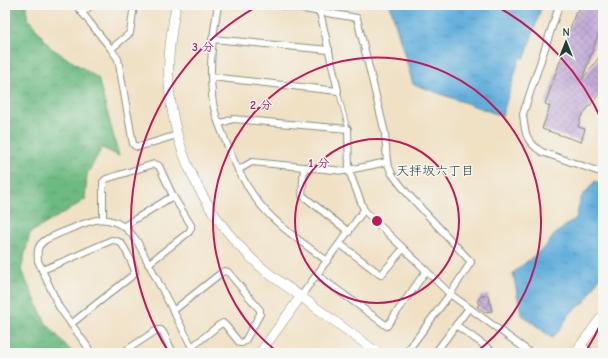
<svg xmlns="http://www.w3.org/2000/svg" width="608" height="358" viewBox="0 0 608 358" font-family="'Comic Neue','Klee One',sans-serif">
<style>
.forest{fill:url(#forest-crowns);stroke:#467c5c}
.water{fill:url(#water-ripples);stroke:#407688}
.building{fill:url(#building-cross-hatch)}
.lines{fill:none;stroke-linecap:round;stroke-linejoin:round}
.lane-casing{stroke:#888f7c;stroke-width:4.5}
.street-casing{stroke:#888f7c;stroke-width:8}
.secondary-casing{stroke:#888f7c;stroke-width:10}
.lane{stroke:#fff;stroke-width:3}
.street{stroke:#fff;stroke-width:6}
.secondary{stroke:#fff;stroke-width:9}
.ring{fill:none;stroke:#c2185b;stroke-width:2}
.labels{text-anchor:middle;stroke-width:3;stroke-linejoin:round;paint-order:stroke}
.neighbourhood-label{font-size:13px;fill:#1f3d34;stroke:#f6f6f2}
.centre{fill:#c2185b;stroke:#f6f6f2;stroke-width:2}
.ring-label{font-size:12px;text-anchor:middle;font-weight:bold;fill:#c2185b;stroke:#f6f6f2;stroke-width:3;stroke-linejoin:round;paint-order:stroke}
</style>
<defs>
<pattern id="forest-crowns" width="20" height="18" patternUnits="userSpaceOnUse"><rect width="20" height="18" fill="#6eba83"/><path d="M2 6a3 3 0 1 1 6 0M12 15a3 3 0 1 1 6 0" fill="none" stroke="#5a986c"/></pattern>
<pattern id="water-ripples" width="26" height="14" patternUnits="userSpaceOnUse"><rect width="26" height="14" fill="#62afdc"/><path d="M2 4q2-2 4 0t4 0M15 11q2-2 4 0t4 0" fill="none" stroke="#5090b3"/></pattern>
<pattern id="building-cross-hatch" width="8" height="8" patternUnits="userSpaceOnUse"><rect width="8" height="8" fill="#bba2d4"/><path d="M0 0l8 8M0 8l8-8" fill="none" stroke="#9785ad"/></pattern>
</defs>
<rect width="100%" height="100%" fill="#f6f6f2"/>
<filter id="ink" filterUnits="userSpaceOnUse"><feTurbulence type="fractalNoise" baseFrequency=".025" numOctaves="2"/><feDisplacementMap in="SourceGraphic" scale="8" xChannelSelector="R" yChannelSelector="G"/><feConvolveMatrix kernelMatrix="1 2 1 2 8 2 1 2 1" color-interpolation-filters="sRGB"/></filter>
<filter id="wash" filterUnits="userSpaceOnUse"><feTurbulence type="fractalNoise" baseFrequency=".012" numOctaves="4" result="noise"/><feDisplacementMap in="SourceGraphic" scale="16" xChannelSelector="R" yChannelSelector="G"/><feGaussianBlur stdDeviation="0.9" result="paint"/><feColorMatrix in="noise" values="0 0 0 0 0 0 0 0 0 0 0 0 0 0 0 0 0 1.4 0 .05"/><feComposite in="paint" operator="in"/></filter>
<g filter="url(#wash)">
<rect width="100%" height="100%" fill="#f0e1c5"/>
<path class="forest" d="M5,5H27V17L51,48L98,78L119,156L102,148L87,174L85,200L30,233L21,270L46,323L73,353H5Z"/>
<g class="water">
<path d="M390,5H542L525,58L520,57L502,116L413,84Z"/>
<path d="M595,181L603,185V272L585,302L570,313L559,331L552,338L521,314L513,273L546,246L555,234L576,218L581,198Z"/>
</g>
<g id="blocks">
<g class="building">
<path d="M584,5H603V11L600,19L603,20L582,80L603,52V89L581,117L578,127L585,129L581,142L542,129L550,106L545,104L564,50H563L576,11L578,12L579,9L583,10Z"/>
<path d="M488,295L492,311L485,312L477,307L479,304L477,302L481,296Z"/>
</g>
</g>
</g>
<g filter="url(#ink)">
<use href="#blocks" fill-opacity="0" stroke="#888f7c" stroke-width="1"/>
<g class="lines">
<defs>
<path id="lane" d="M338,91L348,129"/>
<g id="street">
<path d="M76,5L111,49L118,59L133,144L135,146L138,147L177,135"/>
<path d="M218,5C213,34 209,63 212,93C212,106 219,125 224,137C232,159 242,180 256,199C273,223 303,243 327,261"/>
<path d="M280,5L357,18L385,133L387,162L392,174L399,183L407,193L471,262L450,294L406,353"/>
<path d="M559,6L523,114C525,133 525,141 542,152L603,173"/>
<path d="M82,13L92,5"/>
<path d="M212,39L329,50"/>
<path d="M111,49L130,33L134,5"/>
<path d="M211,77L338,91L320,12"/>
<path d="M219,124L233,119L348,129L349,171L364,210L450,294L531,353"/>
<path d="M304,167L302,195L349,232"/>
<path d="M238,170L252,162L344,171L387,162"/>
<path d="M103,219V182L106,179L154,164L157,165L159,166L173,196L191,225V228L189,232L148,264"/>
<path d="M124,226L173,196"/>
<path d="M340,244L381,275L403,249"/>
<path d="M42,270L67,260L112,240C116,240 118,241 121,243C125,248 134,266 135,272L133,275L71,324"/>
<path d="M317,275L387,326L426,271"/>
<path d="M301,296L364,210"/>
<path d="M173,311L221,273L224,271L228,272L260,310V314L245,341L242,343H240L238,341L226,326L223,323L219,325L192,347"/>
<path d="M596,324L603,329"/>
<path d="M456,325L495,353"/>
<path d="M581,345L592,353"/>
<path d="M91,353L87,346L59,307L38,261C37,250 37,245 47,239C56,235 64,231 73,228C91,220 106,214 124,227C129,230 133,236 137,241L195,353"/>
<path d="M122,353L157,330H161L163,332L173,353"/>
<path d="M435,353L469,308"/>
</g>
<g id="secondary">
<path d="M176,5C171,34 166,65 170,95C177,162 211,223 261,267C273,278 287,286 300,296C326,315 352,334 378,353"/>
<path d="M559,6V5"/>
<path d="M260,353L301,296"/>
<path d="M575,353L603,315"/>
</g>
</defs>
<use href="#lane" class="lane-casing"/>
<use href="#street" class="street-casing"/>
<use href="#secondary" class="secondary-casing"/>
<use href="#lane" class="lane"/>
<use href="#street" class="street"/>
<use href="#secondary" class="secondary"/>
</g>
</g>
<g class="ring">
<circle cx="377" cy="221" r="82"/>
<path d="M279 353A164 164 0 1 1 475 353"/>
<path d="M603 319A246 246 0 0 1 586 351M168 351A246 246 0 0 1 258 6M496 6A246 246 0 0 1 603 123"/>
</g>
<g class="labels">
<g class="neighbourhood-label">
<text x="435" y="175">天拝坂六丁目</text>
</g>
</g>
<circle cx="377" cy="221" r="6" class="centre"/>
<g class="ring-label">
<text x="203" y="51">3 分</text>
<text x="261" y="109">2 分</text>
<text x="319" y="167">1 分</text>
</g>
<rect width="608" height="358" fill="none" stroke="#f6f6f2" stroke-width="20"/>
<g transform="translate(566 42)" stroke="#f6f6f2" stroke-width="3" paint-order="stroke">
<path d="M0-3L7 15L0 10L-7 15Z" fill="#1f3d34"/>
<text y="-6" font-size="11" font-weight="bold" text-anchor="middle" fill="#1f3d34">N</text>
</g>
</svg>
